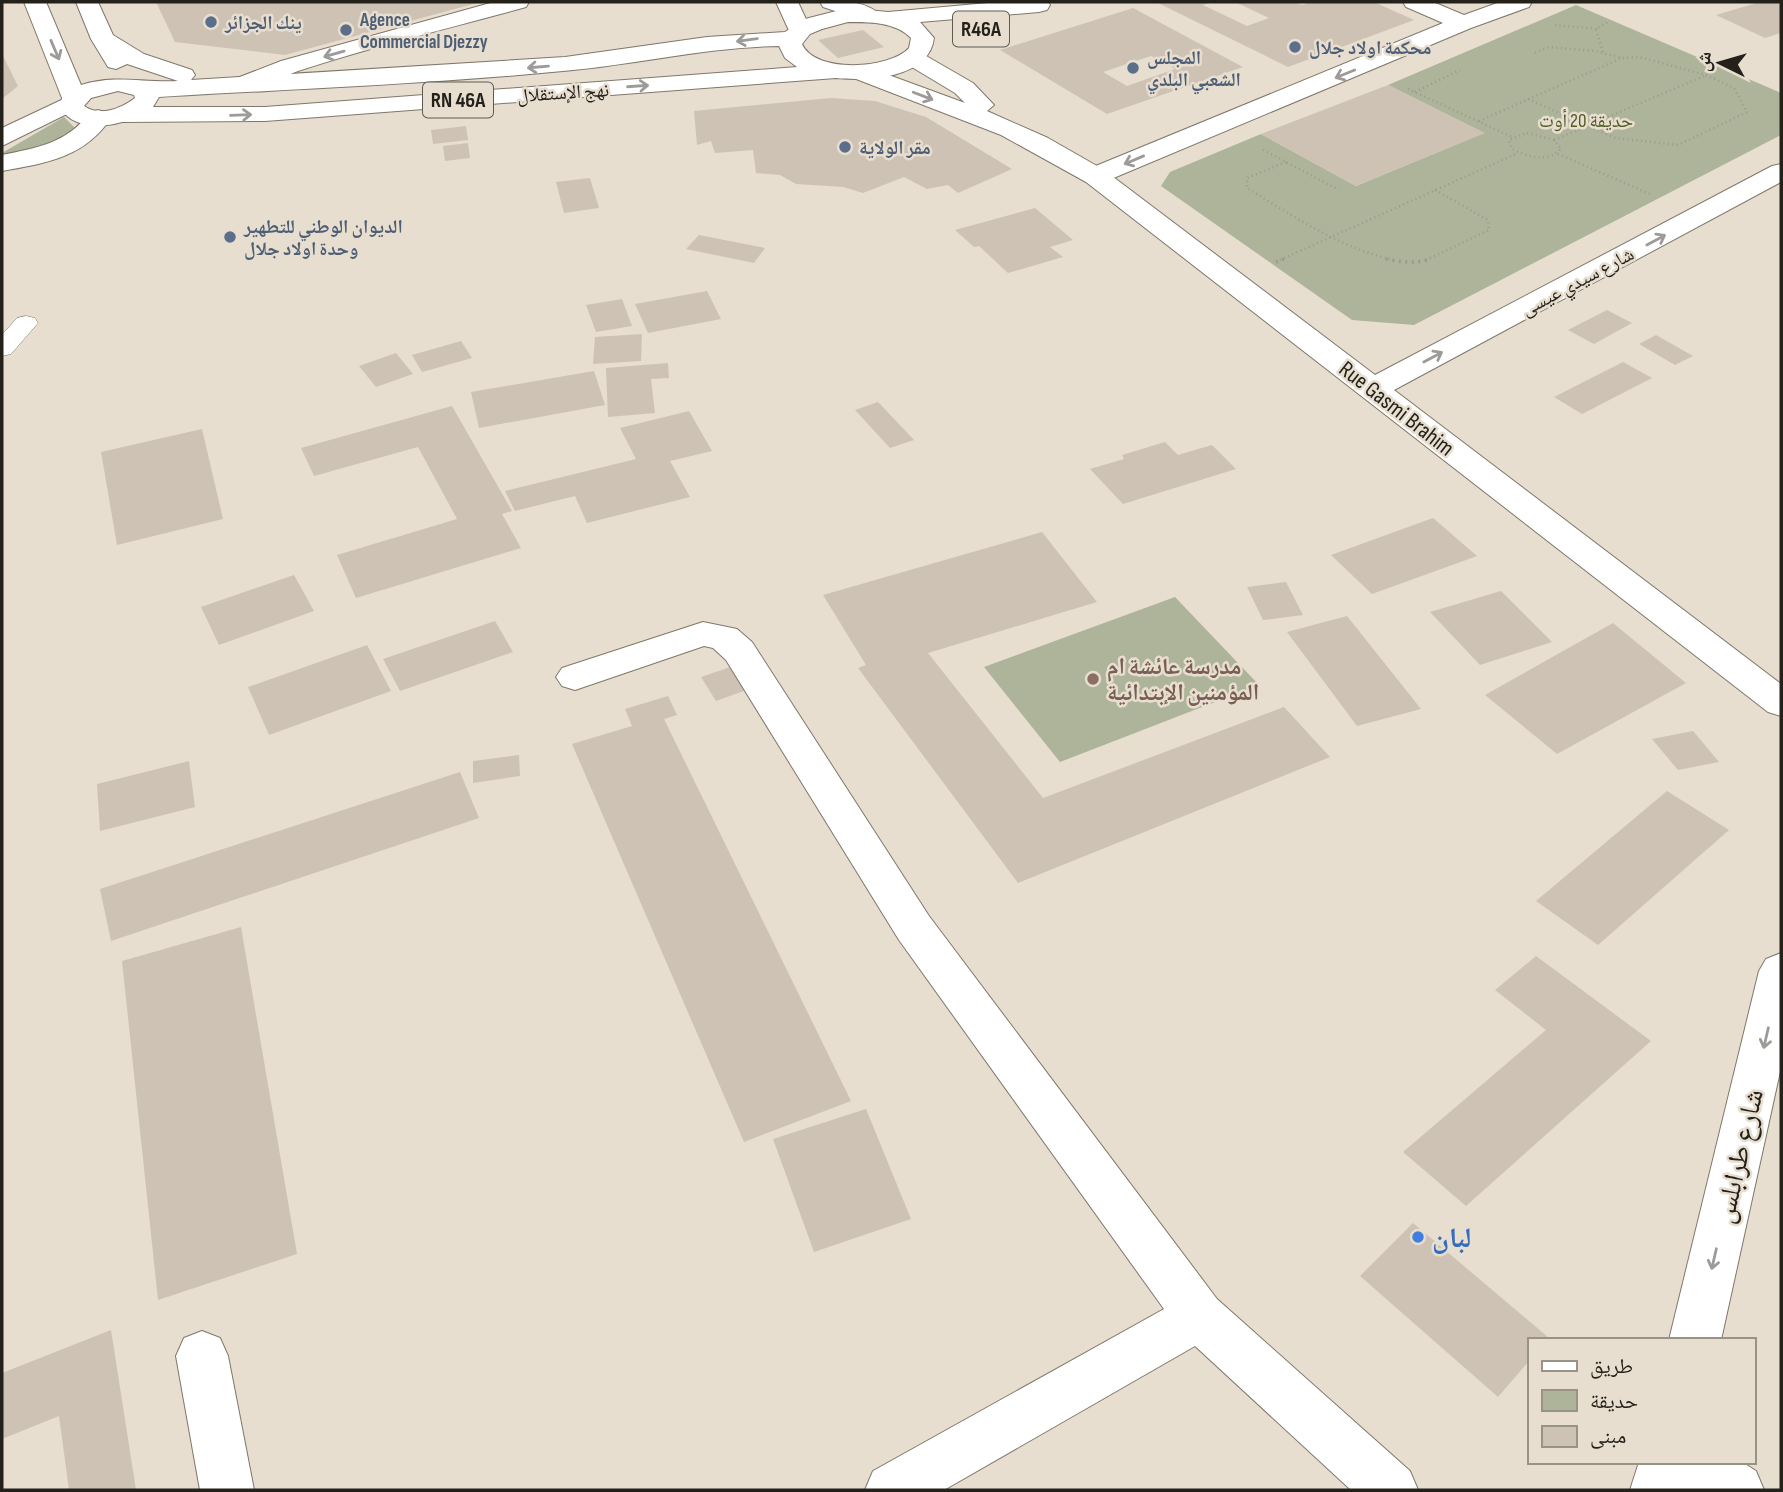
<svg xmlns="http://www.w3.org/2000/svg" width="1783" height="1492" viewBox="0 0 1783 1492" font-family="'Sofia Sans Condensed','Noto Naskh Arabic',sans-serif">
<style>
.green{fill:#adb499}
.building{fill:#cec2b5;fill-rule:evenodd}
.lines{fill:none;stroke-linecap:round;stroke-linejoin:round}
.lane-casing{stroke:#7f776a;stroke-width:1}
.street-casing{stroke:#7f776a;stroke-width:2}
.secondary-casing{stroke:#7f776a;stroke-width:2}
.primary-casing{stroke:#7f776a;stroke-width:2}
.path-far1{stroke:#9e988c;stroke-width:2.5;stroke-dasharray:1 3.5;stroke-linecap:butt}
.path{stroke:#9e988c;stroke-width:3.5;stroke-dasharray:2 4.5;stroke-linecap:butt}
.lane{fill:#fff;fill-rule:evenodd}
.street{fill:#fff;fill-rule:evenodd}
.secondary{fill:#fff;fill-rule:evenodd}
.primary{fill:#fff;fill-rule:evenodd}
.oneway{stroke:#9c9b98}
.service-dot{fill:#5c6f8a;stroke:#e7decf;stroke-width:2.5}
.education-dot{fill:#8d6e63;stroke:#e7decf;stroke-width:2.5}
.shop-dot{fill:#3f7fe0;stroke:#e7decf;stroke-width:2.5}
.labels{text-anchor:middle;stroke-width:5;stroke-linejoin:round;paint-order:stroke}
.far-service-label{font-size:19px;font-weight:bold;fill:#4e5e75;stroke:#e7decf;text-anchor:start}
.far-street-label{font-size:19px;fill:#24211b;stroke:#e7decf}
.far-park-label{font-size:19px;fill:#505b26;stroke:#e7decf}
.shield{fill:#e7decf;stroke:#5e5a51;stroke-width:2}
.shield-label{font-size:21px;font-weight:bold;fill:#24211b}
.street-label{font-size:23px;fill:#24211b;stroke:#e7decf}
.education-label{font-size:23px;font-weight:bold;fill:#785e54;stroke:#e7decf;text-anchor:start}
.near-street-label{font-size:28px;fill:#24211b;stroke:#e7decf}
.near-shop-label{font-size:28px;font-weight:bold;fill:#366cbe;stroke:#e7decf;text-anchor:start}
</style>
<rect width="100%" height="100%" fill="#e7decf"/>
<g class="green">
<path d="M1576,5L1781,93V135L1414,325L1352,320L1161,186L1170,172L1261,134L1356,186L1484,133L1388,85Z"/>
<path d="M64,117L81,134L2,156V153Z"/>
<path d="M1175,597L1259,685L1060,762L984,667Z"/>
</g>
<g class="building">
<path d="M156,2H477V3L285,55L175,42Z"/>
<path d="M1156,2H1212L1203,5L1247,26L1269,18L1235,2H1294L1302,5L1311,2H1374L1414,20L1288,67Z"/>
<path d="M1760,2H1781V33L1765,38L1716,15Z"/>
<path d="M1133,8L1243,67L1107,114L1000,50ZM1151,56L1175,69L1127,86L1103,72Z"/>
<path d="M863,30L884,47L838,58L818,40Z"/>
<path d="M2,54L18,86L2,99Z"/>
<path d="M1388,85L1485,133L1356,186L1261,134Z"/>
<path d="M831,98L875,101L926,117L1012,169L958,193L948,185L927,189L904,177L863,193L843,187L796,184L780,175L756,173L753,150L715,153L711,141L697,145L694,111Z"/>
<path d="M466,126L468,140L433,144L431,130Z"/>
<path d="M468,143L470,158L445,161L443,146Z"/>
<path d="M590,178L599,208L564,213L556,182Z"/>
<path d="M1035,208L1073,240L1050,247L1063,257L1008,273L979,246L974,247L955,230Z"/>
<path d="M699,235L765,248L754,263L686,249Z"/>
<path d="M707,291L721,319L648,333L635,304Z"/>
<path d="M622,299L632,326L596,332L586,305Z"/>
<path d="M1607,310L1632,323L1594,344L1568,330Z"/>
<path d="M642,334L641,361L593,364L595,337Z"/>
<path d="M1656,335L1693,356L1675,365L1639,344Z"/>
<path d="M461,341L472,358L422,372L412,355Z"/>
<path d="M396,353L413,374L376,387L359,366Z"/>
<path d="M1623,362L1652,378L1582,414L1554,397Z"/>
<path d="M668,363L669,378L651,379L655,413L608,417L606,368Z"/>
<path d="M594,371L605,405L479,428L471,392Z"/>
<path d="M878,402L914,440L890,448L855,410Z"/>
<path d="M452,406L512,511L502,514L521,548L356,598L337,555L457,519L418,447L314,476L301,448Z"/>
<path d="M689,411L712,451L670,461L690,497L587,523L575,496L515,511L505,491L636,459L620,428Z"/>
<path d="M202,429L223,519L117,545L101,452Z"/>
<path d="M1165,442L1178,455L1212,445L1236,469L1123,504L1090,469L1124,459L1122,455Z"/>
<path d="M1433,518L1477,556L1372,594L1331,555Z"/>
<path d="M1042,532L1097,602L928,653L1043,798L1284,707L1330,757L1018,883L858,668L866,665L823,595Z"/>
<path d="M294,575L314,611L219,645L201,607Z"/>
<path d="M1286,582L1303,615L1263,620L1247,587Z"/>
<path d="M1501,591L1552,642L1480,665L1430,612Z"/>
<path d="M1347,616L1421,709L1357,726L1287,632Z"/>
<path d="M495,621L513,652L400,691L383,659Z"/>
<path d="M1613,623L1686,683L1557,754L1485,695Z"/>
<path d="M367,645L391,691L269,735L248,687Z"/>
<path d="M736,665L752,688L716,701L701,677Z"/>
<path d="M668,696L677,715L664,719L851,1101L744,1142L572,744L632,726L625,709Z"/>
<path d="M1693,731L1719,762L1678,770L1652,739Z"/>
<path d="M519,755L520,776L473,783V761Z"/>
<path d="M189,761L195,807L100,831L97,784Z"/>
<path d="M460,772L479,818L111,941L100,889Z"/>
<path d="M1667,791L1729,830L1598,945L1536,901Z"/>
<path d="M241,927L297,1254L158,1300L122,961Z"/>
<path d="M1536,956L1651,1041L1466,1206L1403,1152L1546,1030L1495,990Z"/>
<path d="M866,1109L911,1219L814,1252L773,1139Z"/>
<path d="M1413,1223L1549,1338L1529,1340V1361L1498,1397L1360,1276Z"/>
<path d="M111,1330L136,1490H69L59,1416L2,1439V1373Z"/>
</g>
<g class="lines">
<defs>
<path id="lane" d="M26,316L35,318L38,323L11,354L2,356V335L17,318Z"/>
<g id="street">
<path d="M494,2H529L526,7C450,28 373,46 298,71C278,78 254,95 232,90L229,85L232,80L281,61Z"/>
<path d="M1403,2H1433L1464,15L1500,2H1532L1529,7L1471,28L1104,182L1095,184L1086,182L1082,176L1086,170L1443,23L1406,7Z"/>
<path d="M703,622L737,629L752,642L929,916L1217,1299L1410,1471L1418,1490H1351L1195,1346L944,1490H865L873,1471L1164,1309L899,940L726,660L713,648L704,646L575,690L562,686L556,677L562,668Z"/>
<path d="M1781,953V1067L1721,1340H1669L1759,971L1766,959Z"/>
<path d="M202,1331L220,1338L228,1356L254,1490H200L176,1356L184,1338Z"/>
<path d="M1639,1462H1742L1756,1471L1764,1490H1630Z"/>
</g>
<g id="secondary">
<path d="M776,2H798L811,30L807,35H791Z"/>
<path d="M820,2C837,1 868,0 879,15L876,20L868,22L823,7Z"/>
<path d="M913,51L921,53L973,83L994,105L987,111L1048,138L1104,170L1375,375L1772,166L1781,164V182L1394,390L1781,684V716L1768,712L1086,182L1001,135L851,77L847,72L851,67L859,65L867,67L965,103L955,93L905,63L901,58L905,53Z"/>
<path d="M72,95L81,97L84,102L81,107L2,146V128Z"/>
<path d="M98,110L107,113L111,118C84,158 46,163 2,171V155C36,148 68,143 89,113Z"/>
</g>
<path id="primary" d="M24,2H46L81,85C117,74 141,83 178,81L127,64L116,69L108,67L91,39L76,2H98L113,35L144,54L192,70L195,75L191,80L565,57L707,37L785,32L805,19L848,8L888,12L999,2H1048L1050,5L1047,10L1039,12L920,22L934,38C929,79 868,81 836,78L265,121L122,122C101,128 74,129 60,108L62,98ZM848,22C869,22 896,22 911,38L909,48C890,69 815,74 802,44L810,34L822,29ZM779,46L785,58L797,67L265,107H153L159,97C294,89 428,84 563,71C635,65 706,47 779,46ZM118,91L134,95L135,98C120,109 100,117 84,106L91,98Z"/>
</defs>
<use href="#lane" class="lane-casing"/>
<use href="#street" class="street-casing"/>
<use href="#secondary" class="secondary-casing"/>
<use href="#primary" class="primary-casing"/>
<g class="path-far1">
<path d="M1555,25L1599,29"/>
<path d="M1603,52L1596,29L1608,22"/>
<path d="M1408,89L1512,137"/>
<path d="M1415,92L1460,70"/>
<path d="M1528,99L1615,138L1678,145L1747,112L1734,88L1706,75L1639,57L1622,58L1595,51L1549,47L1532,54"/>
<path d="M1479,121L1622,58"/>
<path d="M1527,133L1554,140L1561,149C1547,163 1527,157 1512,149L1509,140Z"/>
<path d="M1554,140L1704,76"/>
<path d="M1263,150L1339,190"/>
<path d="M1558,154L1650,194"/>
<path d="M1286,162L1247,178V188C1293,216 1340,248 1394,260"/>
<path d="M1280,260L1518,153"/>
<path d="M1426,260L1489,230L1488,220L1435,190"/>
</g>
<g class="path">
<path d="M1386,259C1401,262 1416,264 1431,259"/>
<path d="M1276,262L1284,259"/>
</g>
<use href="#lane" class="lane"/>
<use href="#street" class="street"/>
<use href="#secondary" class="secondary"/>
<use href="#primary" class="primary"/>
</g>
<defs><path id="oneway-shaft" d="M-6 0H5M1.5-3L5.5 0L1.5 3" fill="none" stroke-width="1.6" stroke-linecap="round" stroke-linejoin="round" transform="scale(1.75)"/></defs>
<g class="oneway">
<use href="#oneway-shaft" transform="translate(747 40) rotate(172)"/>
<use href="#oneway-shaft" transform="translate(55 50) rotate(67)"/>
<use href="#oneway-shaft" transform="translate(334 54) rotate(164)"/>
<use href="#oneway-shaft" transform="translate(538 67) rotate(175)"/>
<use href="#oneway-shaft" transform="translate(1345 74) rotate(158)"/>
<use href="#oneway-shaft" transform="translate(638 86) rotate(-4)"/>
<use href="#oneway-shaft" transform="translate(923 96) rotate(21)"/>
<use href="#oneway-shaft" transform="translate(241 115) rotate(-2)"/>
<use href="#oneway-shaft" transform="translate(1134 160) rotate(157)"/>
<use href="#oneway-shaft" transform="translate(1656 240) rotate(-28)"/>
<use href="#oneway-shaft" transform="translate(1433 357) rotate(-28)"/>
<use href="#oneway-shaft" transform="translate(1766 1038) rotate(103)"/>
<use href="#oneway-shaft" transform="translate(1714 1259) rotate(103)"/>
</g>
<g class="service-dot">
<circle cx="211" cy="22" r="7"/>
<circle cx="346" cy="30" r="7"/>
<circle cx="1295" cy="47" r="7"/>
<circle cx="1133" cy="68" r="7"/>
<circle cx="845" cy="147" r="7"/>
<circle cx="230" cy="237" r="7"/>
</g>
<circle class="education-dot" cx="1093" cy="679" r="7"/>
<circle class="shop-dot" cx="1418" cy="1237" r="7"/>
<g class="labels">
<g class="far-service-label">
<text x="360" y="26">Agence<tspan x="360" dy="22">Commercial Djezzy</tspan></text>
<text x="225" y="29">ينك الجزائر</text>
<text x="1309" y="54">محكمة اولاد جلال</text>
<text x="1147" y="64">المجلس<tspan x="1147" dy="22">الشعبي البلدي</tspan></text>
<text x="859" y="154">مقر الولاية</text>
<text x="244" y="233">الديوان الوطني للتطهير<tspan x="244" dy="22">وحدة اولاد جلال</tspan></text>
</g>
<g class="far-street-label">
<text transform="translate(563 92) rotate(-4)" y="7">نهج الإستقلال</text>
<text transform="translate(1577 281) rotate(-28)" y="7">شارع سيدي عيسى</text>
</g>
<g class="far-park-label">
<text x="1586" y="127">حديقة 20 أوت</text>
</g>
<g class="shield">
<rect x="953" y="11.5" width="56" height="35" rx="5"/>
<rect x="423" y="82.5" width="70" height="35" rx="5"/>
</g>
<g class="shield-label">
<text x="981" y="36">R46A</text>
<text x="458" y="107">RN 46A</text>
</g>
<g class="street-label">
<text transform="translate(1397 408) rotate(38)" y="8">Rue Gasmi Brahim</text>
</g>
<g class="education-label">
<text x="1107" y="674">مدرسة عائشة ام<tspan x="1107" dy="26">المؤمنين الإبتدائية</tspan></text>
</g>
<g class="near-street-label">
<text transform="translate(1738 1156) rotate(-77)" y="10">شارع طرابلس</text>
</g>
<g class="near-shop-label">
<text x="1432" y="1247">لبان</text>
</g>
</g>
<rect width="1783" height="1492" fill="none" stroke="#24211b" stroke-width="7"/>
<rect x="1528" y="1338" width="228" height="126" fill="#e7decf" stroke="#999287" stroke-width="2"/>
<rect x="1542" y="1361" width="35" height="10" fill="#ffffff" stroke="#999287" stroke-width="2"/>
<text x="1590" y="1373" font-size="21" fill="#24211b">طريق</text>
<rect x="1542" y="1390" width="35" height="21" fill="#adb499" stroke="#999287" stroke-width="2"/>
<text x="1590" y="1408" font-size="21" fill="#24211b">حديقة</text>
<rect x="1542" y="1426" width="35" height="21" fill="#cec2b5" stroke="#999287" stroke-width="2"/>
<text x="1590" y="1443" font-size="21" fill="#24211b">مبنى</text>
<g transform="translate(1720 63) rotate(275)" stroke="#e7decf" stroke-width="5" paint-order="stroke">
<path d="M0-5L12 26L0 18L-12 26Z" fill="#24211b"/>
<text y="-10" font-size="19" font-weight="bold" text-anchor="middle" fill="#24211b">ش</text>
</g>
</svg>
